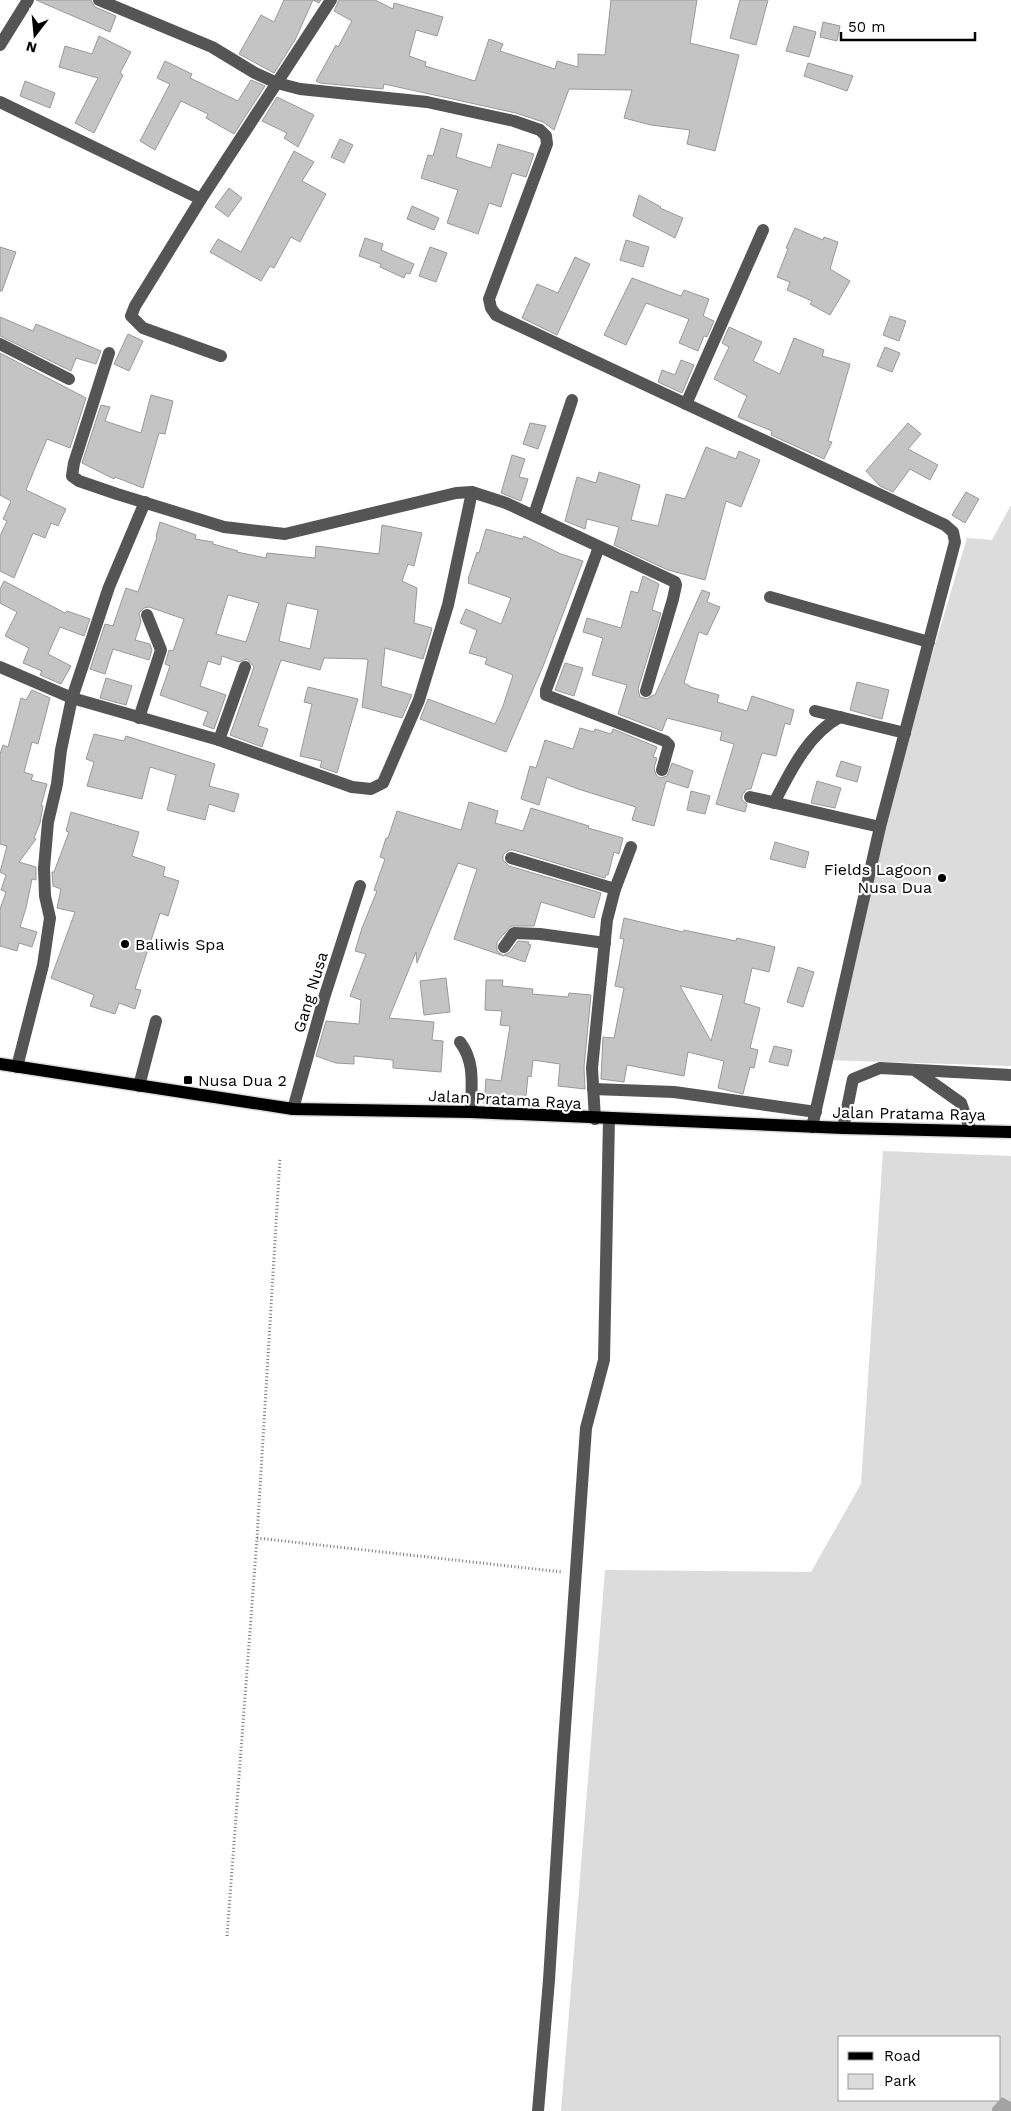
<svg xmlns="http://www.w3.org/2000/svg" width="1011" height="2111" viewBox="0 0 1011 2111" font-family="'Work Sans',sans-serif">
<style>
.green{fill:#dcdcdc}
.water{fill:#a3a3a3}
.building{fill:#c4c4c4;stroke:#999;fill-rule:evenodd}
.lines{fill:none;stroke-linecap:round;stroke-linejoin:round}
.major-casing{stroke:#dbdbdb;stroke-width:15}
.path{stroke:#777;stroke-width:3;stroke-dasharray:1 2.5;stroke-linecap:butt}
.minor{stroke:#555;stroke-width:12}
.major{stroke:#000;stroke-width:12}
.poi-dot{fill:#000;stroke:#fff;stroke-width:2}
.labels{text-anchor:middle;stroke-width:4.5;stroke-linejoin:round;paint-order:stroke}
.poi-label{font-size:16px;fill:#000;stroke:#fff;text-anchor:start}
.street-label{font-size:16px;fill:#000;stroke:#fff}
</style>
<rect width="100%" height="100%" fill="#fff"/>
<g class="green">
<path d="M1011,505V1066L825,1060L920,695L967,538L992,540Z"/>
<path d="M883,1151L1011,1156V2102L1002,2097L1000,2099V2037H840V2100H999L992,2108V2111H561L605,1570L811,1572L861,1484Z"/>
</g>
<path class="water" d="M1002,2097L1011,2102V2111H992V2108Z"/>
<g class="building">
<path d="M36,0H91L95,7L116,16L110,32Z"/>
<path d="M284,0H321L319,3L313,0L295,40L274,73L239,54L261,15L274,22Z"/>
<path d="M339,0H375L393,9L394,3L443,17L437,36L416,30L409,56L426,62L425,66L475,81L489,39L503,44L500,51L555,69L557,61L578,67V54L605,55L611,0H697L690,43L739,55L715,151L687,144L690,130L651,125L624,118L632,90L569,89L554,130L543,122L516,113L384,84L383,89L320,83L316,81L336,45L338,47L352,21L334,11Z"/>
<path d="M740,0H768L756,45L730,38Z"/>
<path d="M823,22L840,26L837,41L820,37Z"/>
<path d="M794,26L816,32L809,57L786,51Z"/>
<path d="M99,36L131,52L120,73L123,75L94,133L75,123L98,78L59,67L65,46L92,54Z"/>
<path d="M165,61L192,74L190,78L238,101L251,80L265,86L234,134L206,118L208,114L181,101L155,150L140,141L170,84L157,78Z"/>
<path d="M808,63L853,76L847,91L804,76Z"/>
<path d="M25,81L55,93L50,108L20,96Z"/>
<path d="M277,97L314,115L298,147L284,138L287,133L262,121Z"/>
<path d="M441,128L462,134L456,157L491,168L498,144L534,154L526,177L512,173L501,207L489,203L478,234L447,223L458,190L421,178L428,155L433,156Z"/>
<path d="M340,139L353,145L344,163L331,157Z"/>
<path d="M294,151L314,162L302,181L326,194L300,242L291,237L274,268L270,266L261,281L210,252L218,239L241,252Z"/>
<path d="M229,188L242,198L228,217L215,207Z"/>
<path d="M639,195L661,207L660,208L683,218L675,238L633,216Z"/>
<path d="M412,206L439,218L434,230L407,219Z"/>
<path d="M795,228L823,240L824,237L838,242L830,269L850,281L830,315L810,304L812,301L787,290L790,282L777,277L788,249L786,248Z"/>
<path d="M365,238L383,244L381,250L414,264L410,274L406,273L404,278L380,267L381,264L359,256Z"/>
<path d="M626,240L649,247L643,267L620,260Z"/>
<path d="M0,247L16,252L2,291H0Z"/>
<path d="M430,247L447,253L436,282L419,276Z"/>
<path d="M575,257L590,264L557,335L522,318L537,284L558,293Z"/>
<path d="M632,278L681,296L684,290L709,299L703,316L714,321L707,337L704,336L698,351L679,343L689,319L646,303L626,345L604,335Z"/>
<path d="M890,316L906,321L899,341L883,335Z"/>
<path d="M0,317L33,331L36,324L101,351L96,364L76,358L71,371L0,336Z"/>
<path d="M729,327L762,342L753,361L780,374L794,338L824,350L822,356L850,364L828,441L832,442L824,459L771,435L772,431L738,417L747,396L714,379L729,347L722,343Z"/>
<path d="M128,334L143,341L129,371L114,364Z"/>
<path d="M885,347L900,353L892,372L877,366Z"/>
<path d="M0,353L86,398L70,448L47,439L26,490L66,509L58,526L51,523L45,538L33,533L14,578L0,571V536L7,521L3,519L11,501L0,495Z"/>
<path d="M681,360L694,365L682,393L658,382L662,370L675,375Z"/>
<path d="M151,395L173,401L165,434L159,433L143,488L115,477L114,479L82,463L101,405L110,407L105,421L141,433Z"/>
<path d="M530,423L546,426L538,449L523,444Z"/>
<path d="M908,423L921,434L908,449L938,465L930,480L910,469L893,492L880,486L866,471Z"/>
<path d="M706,447L736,459L739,451L760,460L741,507L726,501L705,580L668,570L614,545L619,527L587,519L585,529L565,521L577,477L596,483L599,472L640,485L631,520L658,526L666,494L685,499Z"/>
<path d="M512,455L525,459L519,477L528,479L521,501L501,493Z"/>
<path d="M966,492L979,499L965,523L952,515Z"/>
<path d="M160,522L196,535L195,539L213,542V544L238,551L237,552L266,558L267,553L315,558L316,546L379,554L382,525L422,533L414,566L408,564L402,581L417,588L414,623L432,628L431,632L423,659L385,648L381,686L412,695L402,718L362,707L368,660L366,659L324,658L320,670L281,660L258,726L268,729L262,747L230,735L254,667L247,659L239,662L222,656L220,665L208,661L200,686L226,695L214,729L203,725L208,712L160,695L170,666L165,664L169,650L173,651L184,619L149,607L144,608L139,613L141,622L135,640L150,644L152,650L149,660L113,649L105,674L90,669L105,624L113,626L126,588L138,592L157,537L156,536ZM228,595L259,603L246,642L216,634ZM287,603L318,610L310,649L279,641Z"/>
<path d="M486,529L522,539L524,536L561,554L583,561L544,664L506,752L420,719L428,699L495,724L503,706L513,675L485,664L487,658L469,653L477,630L460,623L466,609L501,624L511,598L468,583L469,580L468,579L477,552L479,553Z"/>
<path d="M643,576L659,584L652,610L661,613L638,689L640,697L647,699L653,695H655L702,590L710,593L707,602L720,607L707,635L699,632L684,683L690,686V687L719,695L717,702L747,711L752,696L794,710L790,725L785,723L776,756L762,753L751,789H747L742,795V800L747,804L745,812L716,804L734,744L720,740L722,732L667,718L662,731L618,714L627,685L592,675L603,638L583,632L587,618L621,628L631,591L638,593Z"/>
<path d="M4,581L65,613L67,611L90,619L84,636L60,627L48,654L71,666L61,684L40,675L42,671L23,663L29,648L5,636L17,612L0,603V589Z"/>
<path d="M565,663L583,668L574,696L555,690Z"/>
<path d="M106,678L132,686L126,705L100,698Z"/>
<path d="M857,682L889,690L882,719L850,710Z"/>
<path d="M308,687L358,699L337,773L320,767L322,761L300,756L312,704L304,702Z"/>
<path d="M32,690L50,698L38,744L32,742L24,772L33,775L31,780L47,784L41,806H43L40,823L34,838L36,839L19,862L36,867V880L32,879L26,908L20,927L37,932L32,947L19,943L17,951L0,946V909L6,892L1,890L6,875L0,872L7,846L0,844V754L3,745L8,747L21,698L26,700Z"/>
<path d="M580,728L594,732L595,729L611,734L613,729L657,747L653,757L657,758L654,768L656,775L660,778L667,776L672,763L693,771L688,788L666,781L654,826L632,820L636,807L578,789L547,777L539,805L521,799L530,766L536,768L545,740L573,749Z"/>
<path d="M94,734L124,741L126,736L215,764L209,786L239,794L234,812L209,804L205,820L167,810L176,775L150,767L142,799L87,786L94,762L86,759Z"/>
<path d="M841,761L861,767L857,782L836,776Z"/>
<path d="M817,781L841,788L835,808L811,803Z"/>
<path d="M691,791L710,796L705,814L687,810Z"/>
<path d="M469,802L498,811L495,823L523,831L531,808L589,826L588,828L623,838L619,854L614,852L608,875H606L605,878L513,850H509L503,855V860L509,866L601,893L594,918L541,902L534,926H511L497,942V951L504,956L454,939L477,869L458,863L417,963L416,952L389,1018L434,1022L432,1040L443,1041L441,1072L393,1068V1060L354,1056V1064L336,1063L316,1056L326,1021L359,1024L361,1000L350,996L366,954L355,951L362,928L377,891L374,890L385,859L380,857L386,838H388L397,811L461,830Z"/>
<path d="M71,812L139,832L132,856L165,867L163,876L179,881L168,916L160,913L135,989L141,990L135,1009L119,1003L115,1014L90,1006L94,995L51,978L75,912L57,908L61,889L53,886L52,872H54L69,832L66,831Z"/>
<path d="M775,842L809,852L805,868L770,859Z"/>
<path d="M624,918L683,932L684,930L736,941L737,938L775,947L769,972L752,968L744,1003L760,1008L750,1048L758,1050L754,1068L750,1067L743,1094L718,1088L724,1061L688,1052L684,1076L627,1065L624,1082L601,1079L603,1037L614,1038L624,988L615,986L624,939L620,938ZM680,986L723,995L711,1041Z"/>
<path d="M518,941L529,942L528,944L531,945L525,962L504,955L510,952Z"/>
<path d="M798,967L814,972L803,1007L787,1002Z"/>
<path d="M446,978L450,1012L424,1015L420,981Z"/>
<path d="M486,980H503L502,986L533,989L532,994L568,997L569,993L591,995L584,1067L585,1089L558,1086L560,1064L533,1060L531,1077L528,1076L525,1106L484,1104L486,1079L501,1081L510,1026L500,1025L502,1011L485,1010Z"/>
<path d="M774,1046L792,1050L788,1066L769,1062Z"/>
</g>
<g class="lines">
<defs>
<path id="major" d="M0,1064L293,1109L471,1112L843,1128L1011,1132"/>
</defs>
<use href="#major" class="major-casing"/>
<g class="path">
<path d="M257,1538L562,1572"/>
<path d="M227,1936L257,1538L280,1158"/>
</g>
<g class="minor">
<path d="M99,0L212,47L255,73L277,83L300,89L427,102L514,121L540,130L546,136L547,144L489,299L491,308L496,315L945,525L953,532L955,542L880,827L812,1127"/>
<path d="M0,45L28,0"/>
<path d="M0,102L201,199"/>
<path d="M0,344L69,379"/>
<path d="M109,353L74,463L72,476L79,481L117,494L224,527L285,534L456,493L472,492L506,503L675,582L676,585L673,599L646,691"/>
<path d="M221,356L143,328L131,316L135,306L201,199L331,0"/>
<path d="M686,404L763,230"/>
<path d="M534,515L572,400"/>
<path d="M599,547L546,690V695L665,741L669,745L662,770"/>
<path d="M770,597L929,642"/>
<path d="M0,667L72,698L219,740L352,787L371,789L383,783L419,700L448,605L472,492"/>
<path d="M815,711L905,733"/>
<path d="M139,718L161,650L147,615"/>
<path d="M219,740L245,667"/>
<path d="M750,797L880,827"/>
<path d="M774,803C790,772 808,734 840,717"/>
<path d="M511,858L615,889"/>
<path d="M504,947L514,933L540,934L605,943"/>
<path d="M460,1042C476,1063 471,1087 471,1112"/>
<path d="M17,1067L43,965L48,931L50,918L45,896L44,868L48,822L57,784L61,750L72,698L109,587L145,502"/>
<path d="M916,1071L961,1103L971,1131"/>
<path d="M139,1086L156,1021"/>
<path d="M593,1089L674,1092L816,1112"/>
<path d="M293,1109L324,998L360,886"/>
<path d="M595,1119L592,1068L607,920L615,889L631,847"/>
<path d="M843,1128L853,1079L880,1068L1011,1075"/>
<path d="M538,2111L549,1980L563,1756L586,1428L604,1360L609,1119"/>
</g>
<use href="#major" class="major"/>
</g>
<g class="poi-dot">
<circle cx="942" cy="878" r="5"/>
<circle cx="125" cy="944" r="5"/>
<rect x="183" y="1075" width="10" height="10" rx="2.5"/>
</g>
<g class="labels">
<g class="poi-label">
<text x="932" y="875" text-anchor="end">Fields Lagoon<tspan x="932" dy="18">Nusa Dua</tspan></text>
<text x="135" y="950">Baliwis Spa</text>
<text x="198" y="1086">Nusa Dua 2</text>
</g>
<g class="street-label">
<text transform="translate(310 992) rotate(-73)" y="6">Gang Nusa</text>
<text transform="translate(505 1099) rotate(3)" y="6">Jalan Pratama Raya</text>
<text transform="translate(909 1113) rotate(1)" y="6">Jalan Pratama Raya</text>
</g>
</g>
<rect x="838" y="2036" width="162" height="65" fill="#ffffff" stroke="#999999"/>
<rect x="848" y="2052" width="25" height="8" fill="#000000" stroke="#999999"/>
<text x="884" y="2061" font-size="15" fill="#000000">Road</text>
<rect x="848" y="2074" width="25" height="15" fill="#dcdcdc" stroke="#999999"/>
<text x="884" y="2086" font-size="15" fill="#000000">Park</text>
<g transform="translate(35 35) rotate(196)" stroke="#ffffff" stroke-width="4" paint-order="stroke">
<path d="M0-4L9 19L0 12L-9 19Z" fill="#000000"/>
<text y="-8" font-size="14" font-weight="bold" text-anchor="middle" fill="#000000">N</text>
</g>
<path d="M841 32v8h134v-8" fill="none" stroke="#000000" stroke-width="2.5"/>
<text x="848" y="32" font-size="15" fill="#000000" stroke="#ffffff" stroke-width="4" paint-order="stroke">50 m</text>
</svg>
